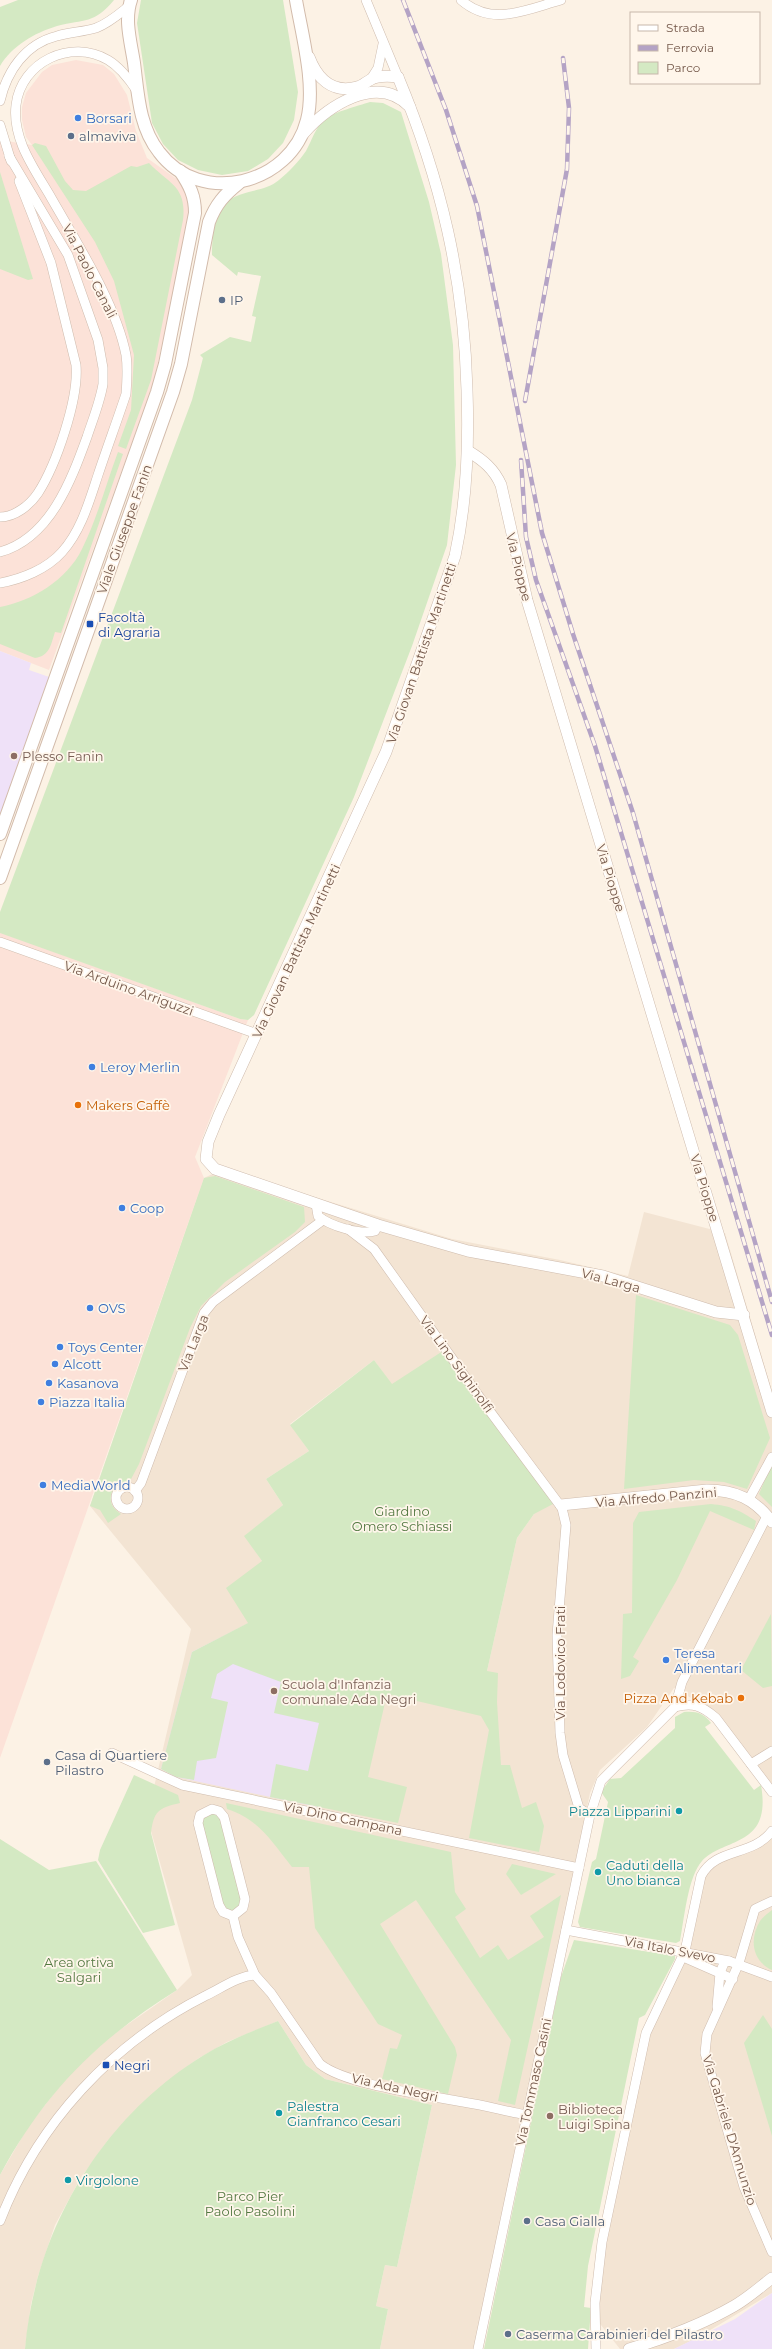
<svg xmlns="http://www.w3.org/2000/svg" width="772" height="2349" viewBox="0 0 772 2349" font-family="Montserrat,sans-serif">
<style>
.residential{fill:#f3e4d3;fill-rule:evenodd}
.commercial{fill:#fce2d8}
.education{fill:#efe1f8}
.green{fill:#d4e9c3}
.lines{fill:none;stroke-linecap:round;stroke-linejoin:round}
.minor-casing{stroke:#cfbcae;stroke-width:10}
.tertiary-casing{stroke:#cfbcae;stroke-width:12}
.secondary-casing{stroke:#d2bbab;stroke-width:14}
.minor{stroke:#fff;stroke-width:9}
.tertiary{stroke:#fff;stroke-width:11}
.secondary{stroke:#fff;stroke-width:12}
.rail-casing{stroke:#b4a3c5;stroke-width:4.5}
.rail{stroke:#fff6eb;stroke-width:3;stroke-dasharray:9;stroke-linecap:butt}
.shop-dot{fill:#3f7fe0;stroke:#fff6eb;stroke-width:1.5}
.service-dot{fill:#5c6f8a;stroke:#fff6eb;stroke-width:1.5}
.transit-dot{fill:#1a4fb4;stroke:#fff6eb;stroke-width:1.5}
.education-dot{fill:#8d6e63;stroke:#fff6eb;stroke-width:1.5}
.food-dot{fill:#e8710a;stroke:#fff6eb;stroke-width:1.5}
.culture-dot{fill:#0f9aa8;stroke:#fff6eb;stroke-width:1.5}
.labels{text-anchor:middle;stroke-width:3.5;stroke-linejoin:round;paint-order:stroke}
.shop-label{font-size:13px;fill:#366cbe;stroke:#fff6eb;text-anchor:start}
.service-label{font-size:13px;fill:#4e5e75;stroke:#fff6eb;text-anchor:start}
.street-label{font-size:13px;fill:#74584a;stroke:#fff6eb}
.transit-label{font-size:13px;fill:#164399;stroke:#fff6eb;text-anchor:start}
.education-label{font-size:13px;fill:#785e54;stroke:#fff6eb;text-anchor:start}
.food-label{font-size:13px;fill:#c56008;stroke:#fff6eb;text-anchor:start}
.park-label{font-size:13px;fill:#547942;stroke:#fff6eb}
.culture-label{font-size:13px;fill:#0d838f;stroke:#fff6eb;text-anchor:start}
</style>
<rect width="100%" height="100%" fill="#fcf2e5"/>
<g class="residential">
<path d="M223,1169L452,1239L560,1260L628,1276L644,1212L725,1233L772,1391V1796L698,1702L674,1688L647,1727L600,1770L590,1793L474,2349H380L388,2309L376,2306L385,2265L397,2267L432,2105L325,2079L306,2065L278,2021L227,2042L199,2058L181,2071L108,2140L80,2179L55,2225L38,2276L31,2304L25,2349H0V2175L28,2127L69,2074L111,2036L177,1990L192,1975L147,1817L191,1629L90,1506L204,1178ZM374,1360L391,1384L534,1514L517,1538L487,1671L383,1635L192,1652L249,1623L262,1561L245,1536L283,1505L266,1479L309,1451L290,1424Z"/>
<path d="M772,1826V2293L697,2338L674,2349H620L597,2320L603,2251L632,2109L653,2023L682,1948L697,1876L703,1865L710,1859L761,1839Z"/>
</g>
<g class="commercial">
<path d="M76,60L103,65L114,74L127,95L136,131L147,158L181,182L191,201L189,224L153,385L49,670L0,651V140L32,145L26,137L22,120V107L26,93L42,72L52,65Z"/>
<path d="M0,932L240,1019L248,1020L195,1157L204,1178L0,1758Z"/>
</g>
<g class="education">
<path d="M0,651L31,663L29,670L55,679L0,834Z"/>
<path d="M249,1623L383,1635L317,1807L176,1777L161,1769L192,1652Z"/>
<path d="M772,2293V2349H674L735,2319Z"/>
</g>
<g class="green">
<path d="M18,0H114C94,24 85,19 57,26C34,33 12,46 0,66V7Z"/>
<path d="M141,0H283L298,92L294,120L283,143L268,159L248,171L222,175L198,170L178,160L163,144L152,123L137,23Z"/>
<path d="M370,102L383,103L401,112L429,202L441,254L453,345L456,465L447,545L412,646L354,797L254,1015L248,1020L240,1019L0,933V912L192,400L203,358L200,355L230,337L251,342L256,317L252,316L261,276L238,272L237,276L212,255C212,239 214,214 226,203C240,189 264,193 279,180C289,172 299,161 306,151C312,140 315,128 325,119C334,112 358,106 370,102Z"/>
<path d="M35,143L46,146L65,181L73,190L86,191L131,166L137,167L149,163C169,184 187,186 183,220L151,380L126,449L118,446L131,410L134,355L114,281L95,242L32,145Z"/>
<path d="M0,172L33,279L28,280L0,269Z"/>
<path d="M118,452L123,454L61,633L55,632C51,644 50,656 35,658L0,644V607C32,601 67,580 82,549C97,519 106,484 118,452Z"/>
<path d="M215,1176L304,1207L305,1222L295,1232L225,1282L201,1306L190,1328L139,1464L130,1481L114,1487C108,1499 110,1507 121,1514L108,1523L100,1510L90,1506L204,1178Z"/>
<path d="M636,1295L730,1325L738,1335L770,1438L747,1489L724,1482L694,1480L624,1489Z"/>
<path d="M449,1347L555,1503L534,1514L517,1538L487,1671L498,1673L497,1702L501,1765H510L522,1808L536,1802L544,1826L539,1852L469,1838L489,1730L481,1716L387,1694L368,1777L407,1787L398,1823L270,1797L276,1764L308,1771L319,1723L274,1713L281,1682L233,1664L217,1674L211,1698L228,1702L216,1758L197,1761L194,1780L176,1777L161,1769L192,1652L248,1623L226,1588L262,1561L244,1536L283,1505L266,1479L309,1451L290,1425L374,1360L392,1384Z"/>
<path d="M772,1463V1507L759,1494Z"/>
<path d="M711,1504C731,1506 739,1510 756,1521L754,1530L710,1511L677,1580L633,1657L639,1661L630,1676L621,1679L623,1614L632,1613L633,1523L639,1512Z"/>
<path d="M771,1614L772,1686L763,1688L741,1670Z"/>
<path d="M684,1712C696,1711 704,1713 711,1723L705,1727L754,1790L761,1785C772,1848 725,1837 702,1861C688,1876 684,1920 680,1941L676,1943L580,1927L578,1922L592,1862L596,1859L608,1802L601,1792L610,1779L621,1778L675,1728V1717Z"/>
<path d="M134,1775L178,1795L180,1803C158,1808 154,1811 151,1833L175,1925L143,1933L98,1860L100,1850Z"/>
<path d="M226,1803L451,1852L455,1892L466,1909L455,1917L480,1958L498,1945L508,1960L544,1937L530,1916L561,1895L515,2105L498,2101L511,2040L416,1900L380,1924L455,2047L457,2055L448,2094L382,2079L390,2048L397,2049L402,2035L378,2024L315,1928L309,1867H292C271,1841 260,1820 227,1809Z"/>
<path d="M207,1813H217L222,1820L242,1899L241,1906L231,1911L226,1910L221,1904L201,1823Z"/>
<path d="M0,1839L49,1870L96,1861L177,1990C97,2040 45,2092 0,2175Z"/>
<path d="M512,1864L556,1874L521,1895L506,1874Z"/>
<path d="M772,1910V1970C752,1961 749,1939 760,1921C763,1917 768,1913 772,1910Z"/>
<path d="M574,1940L675,1956V1959L645,2015L639,2018L588,2266L584,2307L591,2308L588,2349H484L561,1977Z"/>
<path d="M763,2015L772,2029V2136L744,2043Z"/>
<path d="M278,2021L306,2065L325,2079L432,2105L397,2267L385,2265L376,2306L388,2309L380,2349H25C35,2230 101,2118 204,2055C227,2041 252,2031 278,2021Z"/>
</g>
<g class="lines">
<defs>
<g id="minor">
<path d="M366,0L398,77"/>
<path d="M461,0C492,27 525,10 561,0"/>
<path d="M371,79L378,68L383,44"/>
<path d="M0,101C7,71 25,44 57,36C70,32 83,32 96,28C109,23 119,14 129,6"/>
<path d="M0,125L11,161"/>
<path d="M0,517C15,517 30,505 38,493C56,465 79,399 76,365L51,263L19,181"/>
<path d="M0,552C50,538 71,481 87,437C93,419 100,402 103,384V368L98,340L68,255L9,156"/>
<path d="M0,583C22,579 47,569 62,552C81,531 89,502 98,475C107,448 117,421 126,394C127,381 128,368 126,355C116,303 75,240 49,194C33,167 12,138 16,105C21,62 71,38 108,60C120,67 129,79 137,91"/>
<path d="M0,942L257,1034"/>
<path d="M316,1204L318,1216C330,1226 360,1235 375,1231L378,1225"/>
<path d="M348,1229L374,1249L486,1406L562,1508L566,1525L557,1635L560,1733L563,1755L579,1808L590,1815"/>
<circle cx="127" cy="1498" r="11"/>
<path d="M135,1491L141,1483L204,1313L213,1302L323,1220"/>
<path d="M749,1499L772,1457"/>
<path d="M675,1707C693,1702 702,1706 716,1718L772,1792"/>
<path d="M112,1753L182,1785L579,1868"/>
<path d="M751,1764L772,1751"/>
<path d="M772,1901L755,1909L739,1963L707,2034L705,2053L744,2187L772,2252"/>
<path d="M233,1916L243,1908L245,1899L224,1817L219,1811L212,1809L200,1815L198,1823L219,1905L223,1912L233,1916L238,1937L255,1975L271,1993L320,2064C346,2085 428,2095 463,2102C484,2105 505,2111 526,2115"/>
<path d="M566,1930L729,1961L772,1977"/>
<path d="M683,1957L733,1979"/>
<path d="M717,2007L720,1973L724,1963L729,1961"/>
<path d="M0,2221C37,2124 112,2043 205,1996C220,1989 238,1976 255,1975"/>
<path d="M478,2349L590,1815L601,1781L675,1707L682,1682L767,1516"/>
<path d="M596,2349L595,2303L602,2242L646,2033L685,1951L701,1876C716,1847 752,1857 772,1831"/>
</g>
<g id="tertiary">
<path d="M309,57C317,78 332,94 357,87C362,86 366,82 370,80C378,75 389,76 398,77"/>
<path d="M398,77C441,180 464,278 467,390C469,446 467,501 455,556L386,752L219,1115L208,1142L206,1159L215,1169L378,1225L468,1251L603,1276L716,1312L744,1315"/>
<path d="M303,134C327,107 377,72 410,107"/>
<path d="M468,451C483,460 494,469 501,485L527,600L772,1412"/>
<path d="M561,1505L707,1490C735,1490 755,1499 772,1522"/>
<path d="M629,2349C666,2338 701,2325 734,2306C748,2298 760,2287 772,2278"/>
</g>
<g id="secondary">
<path d="M131,0C124,20 131,43 134,63C138,94 139,127 159,152C200,207 291,185 307,120C316,85 302,35 296,0"/>
<path d="M0,834L157,392L165,364L195,213C195,196 190,186 180,171"/>
<path d="M0,878L173,392L181,364L209,222C216,204 224,195 239,183"/>
</g>
</defs>
<use href="#minor" class="minor-casing"/>
<use href="#tertiary" class="tertiary-casing"/>
<use href="#secondary" class="secondary-casing"/>
<use href="#minor" class="minor"/>
<use href="#tertiary" class="tertiary"/>
<use href="#secondary" class="secondary"/>
<defs>
<g id="rail">
<path d="M403,0L446,110L477,206L542,533L573,634L633,813L772,1302"/>
<path d="M525,401L567,169L569,108L563,58"/>
<path d="M521,460L526,537L536,580L595,746L772,1335"/>
</g>
</defs>
<use href="#rail" class="rail-casing"/>
<use href="#rail" class="rail"/>
</g>
<g class="shop-dot">
<circle cx="78" cy="118" r="4"/>
<circle cx="92" cy="1067" r="4"/>
<circle cx="122" cy="1208" r="4"/>
<circle cx="90" cy="1308" r="4"/>
<circle cx="60" cy="1347" r="4"/>
<circle cx="55" cy="1364" r="4"/>
<circle cx="49" cy="1383" r="4"/>
<circle cx="41" cy="1402" r="4"/>
<circle cx="43" cy="1485" r="4"/>
<circle cx="666" cy="1660" r="4"/>
</g>
<g class="service-dot">
<circle cx="71" cy="136" r="4"/>
<circle cx="222" cy="300" r="4"/>
<circle cx="47" cy="1762" r="4"/>
<circle cx="527" cy="2221" r="4"/>
<circle cx="508" cy="2334" r="4"/>
</g>
<g class="transit-dot">
<rect x="86" y="620" width="8" height="8" rx="2"/>
<rect x="102" y="2061" width="8" height="8" rx="2"/>
</g>
<g class="education-dot">
<circle cx="14" cy="756" r="4"/>
<circle cx="274" cy="1691" r="4"/>
<circle cx="550" cy="2116" r="4"/>
</g>
<g class="food-dot">
<circle cx="78" cy="1105" r="4"/>
<circle cx="741" cy="1698" r="4"/>
</g>
<g class="culture-dot">
<circle cx="679" cy="1811" r="4"/>
<circle cx="598" cy="1872" r="4"/>
<circle cx="279" cy="2113" r="4"/>
<circle cx="68" cy="2180" r="4"/>
</g>
<g class="labels">
<g class="shop-label">
<text x="86" y="123">Borsari</text>
<text x="100" y="1072">Leroy Merlin</text>
<text x="130" y="1213">Coop</text>
<text x="98" y="1313">OVS</text>
<text x="68" y="1352">Toys Center</text>
<text x="63" y="1369">Alcott</text>
<text x="57" y="1388">Kasanova</text>
<text x="49" y="1407">Piazza Italia</text>
<text x="51" y="1490">MediaWorld</text>
<text x="674" y="1658">Teresa<tspan x="674" dy="15">Alimentari</tspan></text>
</g>
<g class="service-label">
<text x="79" y="141">almaviva</text>
<text x="230" y="305">IP</text>
<text x="55" y="1760">Casa di Quartiere<tspan x="55" dy="15">Pilastro</tspan></text>
<text x="535" y="2226">Casa Gialla</text>
<text x="516" y="2339">Caserma Carabinieri del Pilastro</text>
</g>
<g class="street-label">
<text transform="translate(90 271) rotate(63)" y="5">Via Paolo Canali</text>
<text transform="translate(124 529) rotate(-70)" y="5">Viale Giuseppe Fanin</text>
<text transform="translate(519 567) rotate(76)" y="5">Via Pioppe</text>
<text transform="translate(421 653) rotate(-71)" y="5">Via Giovan Battista Martinetti</text>
<text transform="translate(611 878) rotate(73)" y="5">Via Pioppe</text>
<text transform="translate(296 951) rotate(-65)" y="5">Via Giovan Battista Martinetti</text>
<text transform="translate(129 988) rotate(20)" y="5">Via Arduino Arriguzzi</text>
<text transform="translate(705 1188) rotate(73)" y="5">Via Pioppe</text>
<text transform="translate(611 1280) rotate(15)" y="5">Via Larga</text>
<text transform="translate(193 1343) rotate(-68)" y="5">Via Larga</text>
<text transform="translate(457 1364) rotate(54)" y="5">Via Lino Sighinolfi</text>
<text transform="translate(656 1497) rotate(-5)" y="5">Via Alfredo Panzini</text>
<text transform="translate(560 1663) rotate(-90)" y="5">Via Lodovico Frati</text>
<text transform="translate(343 1818) rotate(12)" y="5">Via Dino Campana</text>
<text transform="translate(670 1949) rotate(11)" y="5">Via Italo Svevo</text>
<text transform="translate(533 2082) rotate(-78)" y="5">Via Tommaso Casini</text>
<text transform="translate(395 2087) rotate(13)" y="5">Via Ada Negri</text>
<text transform="translate(730 2130) rotate(73)" y="5">Via Gabriele D'Annunzio</text>
</g>
<g class="transit-label">
<text x="98" y="622">Facoltà<tspan x="98" dy="15">di Agraria</tspan></text>
<text x="114" y="2070">Negri</text>
</g>
<g class="education-label">
<text x="22" y="761">Plesso Fanin</text>
<text x="282" y="1689">Scuola d'Infanzia<tspan x="282" dy="15">comunale Ada Negri</tspan></text>
<text x="558" y="2114">Biblioteca<tspan x="558" dy="15">Luigi Spina</tspan></text>
</g>
<g class="food-label">
<text x="86" y="1110">Makers Caffè</text>
<text x="733" y="1703" text-anchor="end">Pizza And Kebab</text>
</g>
<g class="park-label">
<text x="402" y="1516">Giardino<tspan x="402" dy="15">Omero Schiassi</tspan></text>
<text x="79" y="1967">Area ortiva<tspan x="79" dy="15">Salgari</tspan></text>
<text x="250" y="2201">Parco Pier<tspan x="250" dy="15">Paolo Pasolini</tspan></text>
</g>
<g class="culture-label">
<text x="671" y="1816" text-anchor="end">Piazza Lipparini</text>
<text x="606" y="1870">Caduti della<tspan x="606" dy="15">Uno bianca</tspan></text>
<text x="287" y="2111">Palestra<tspan x="287" dy="15">Gianfranco Cesari</tspan></text>
<text x="76" y="2185">Virgolone</text>
</g>
</g>
<rect x="630" y="12" width="130" height="72" fill="#fff6eb" stroke="#c7b7ab"/>
<rect x="638" y="25" width="20" height="6" fill="#ffffff" stroke="#c7b7ab"/>
<text x="666" y="32" font-size="12" fill="#74584a">Strada</text>
<rect x="638" y="45" width="20" height="6" fill="#b4a3c5" stroke="#c7b7ab"/>
<text x="666" y="52" font-size="12" fill="#74584a">Ferrovia</text>
<rect x="638" y="62" width="20" height="12" fill="#d4e9c3" stroke="#c7b7ab"/>
<text x="666" y="72" font-size="12" fill="#74584a">Parco</text>
</svg>
